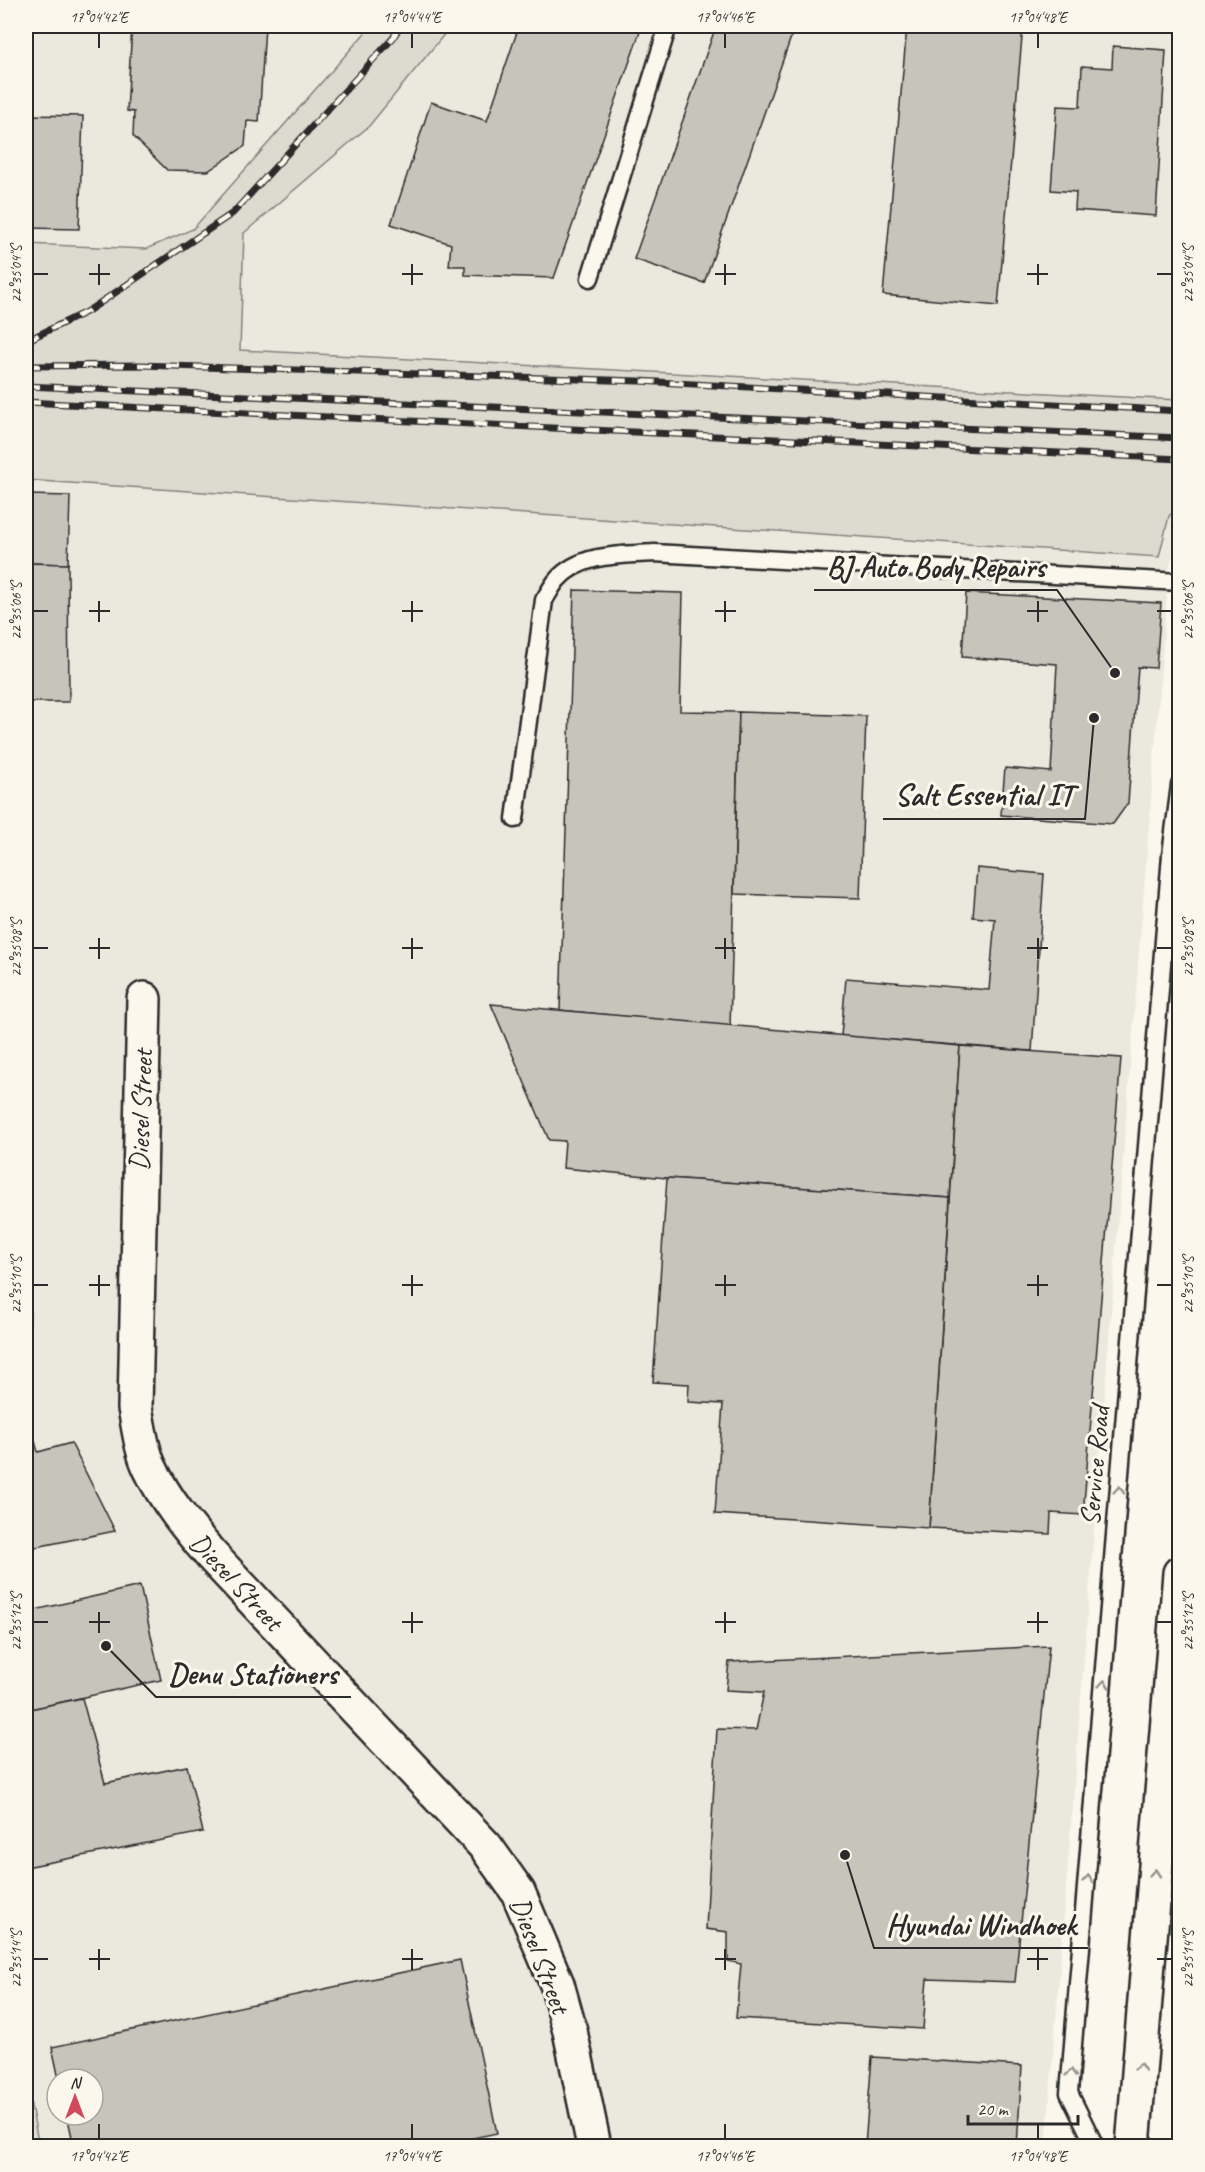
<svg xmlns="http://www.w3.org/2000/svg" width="1205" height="2172" viewBox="0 0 1205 2172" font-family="Caveat,sans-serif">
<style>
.built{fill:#ebe8de;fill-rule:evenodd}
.green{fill:#dddad0;stroke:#84827e;stroke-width:1.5}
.building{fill:#c7c4bc;stroke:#2b2b2b;stroke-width:1.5}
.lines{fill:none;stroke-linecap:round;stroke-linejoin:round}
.service-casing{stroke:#2b2b2b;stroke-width:21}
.minor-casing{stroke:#2b2b2b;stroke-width:38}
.primary-casing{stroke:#2b2b2b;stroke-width:38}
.service{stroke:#fbf7ec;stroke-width:16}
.minor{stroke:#fbf7ec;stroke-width:33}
.primary{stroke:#fbf7ec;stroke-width:33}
.rail-casing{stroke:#2b2b2b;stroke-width:7}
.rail{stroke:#fbf7ec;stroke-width:4.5;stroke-dasharray:14;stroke-linecap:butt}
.oneway{stroke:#93918c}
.ticks{fill:none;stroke:#2b2b2b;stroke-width:2}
.labels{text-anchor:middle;stroke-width:6;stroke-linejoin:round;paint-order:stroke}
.street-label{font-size:28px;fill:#2b2b2b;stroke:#fbf7ec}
.leader{fill:none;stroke:#2b2b2b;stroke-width:2}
.callout-dot{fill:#2b2b2b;stroke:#fbf7ec;stroke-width:2}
.callout-label{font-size:30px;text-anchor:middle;font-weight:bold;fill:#2b2b2b;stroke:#fbf7ec;stroke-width:6;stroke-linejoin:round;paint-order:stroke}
.neatline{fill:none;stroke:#2b2b2b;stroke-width:2}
.ticks-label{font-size:15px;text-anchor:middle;fill:#2b2b2b}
</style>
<rect width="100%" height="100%" fill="#fbf7ec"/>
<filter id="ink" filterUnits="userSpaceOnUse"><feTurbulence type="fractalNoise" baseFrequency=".0167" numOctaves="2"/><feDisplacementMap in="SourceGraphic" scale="12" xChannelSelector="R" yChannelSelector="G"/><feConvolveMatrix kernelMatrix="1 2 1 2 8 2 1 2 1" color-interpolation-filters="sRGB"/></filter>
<g filter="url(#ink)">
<path class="built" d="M26,26H1179V538L1169,568L1046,2146H26ZM57,2079H93V2115H57Z"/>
<g class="green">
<path d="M371,26H451L369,126L244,233L240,350L1179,400V507L1169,516L1159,557L26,480V244L146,249L193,229Z"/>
<path d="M26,2086L28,2090L39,2146H26Z"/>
</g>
<g class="building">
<path d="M132,26H265L259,122L247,121L245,146L208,171L167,170L133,136L134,112L127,111Z"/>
<path d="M519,26H642L554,278L465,275V266H449L451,244L391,224L431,102L487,121Z"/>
<path d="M716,26H795L704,283L634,259Z"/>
<path d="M907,26H1023L998,306L883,295Z"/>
<path d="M1113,46L1166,50L1156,216L1075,210L1076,192L1051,190L1057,106L1080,107L1082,66L1112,68Z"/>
<path d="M26,115L83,116L79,229L26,228Z"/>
<path d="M26,495L70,496L68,564L26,563Z"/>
<path d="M26,563L68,564L69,702H26Z"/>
<path d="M574,590L683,593L680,711L739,712L730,1027L560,1010Z"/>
<path d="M966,593L1161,603L1156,668L1138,667L1128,803L1113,824L1001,815L1005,768L1051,772L1057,664L962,657Z"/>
<path d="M739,712L866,716L860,898L734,894Z"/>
<path d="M26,848H27L26,956Z"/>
<path d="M977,868L1044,874L1032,1051L841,1036L846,978L989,990L995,919L973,917Z"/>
<path d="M491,1004L960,1046L950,1198L667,1178L563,1168L565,1141L549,1140Z"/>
<path d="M960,1046L1121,1058L1083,1515L1051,1513L1050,1534L929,1528Z"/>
<path d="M667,1178L950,1198L929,1528L715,1514L723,1404L688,1402L689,1384L653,1382Z"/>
<path d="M26,1244L32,1245L28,1373H26Z"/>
<path d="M26,1419H29L38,1452L71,1443L115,1531L26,1549Z"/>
<path d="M140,1586L161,1680L26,1710V1612Z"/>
<path d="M1049,1646L1015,1982L927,1979L923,2029L736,2018L741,1964L728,1961V1932L706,1929L717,1729L756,1730L764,1692L726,1690L729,1662Z"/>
<path d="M82,1698L105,1783L187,1766L203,1832L26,1867V1710Z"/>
<path d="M460,1960L497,2133L449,2143L450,2146H74L67,2115H93V2079H59L52,2047Z"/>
<path d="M872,2057L1022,2066L1017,2146H865Z"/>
</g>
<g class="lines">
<defs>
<g id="service">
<path d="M590,278L668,26"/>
<path d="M515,819L544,600C548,594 552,586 557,580C580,553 622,555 654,553L1180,582"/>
<path d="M1095,2146L1069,2093L1171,855L1180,785"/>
</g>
<path id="minor" d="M144,999L135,1408C139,1428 141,1449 150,1468C165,1500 189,1529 212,1556L486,1847L518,1892L557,1984L570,2031L594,2146"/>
<path id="primary" d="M1133,2146L1180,1573"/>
</defs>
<use href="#service" class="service-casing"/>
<use href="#minor" class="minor-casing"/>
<use href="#primary" class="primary-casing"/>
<use href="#service" class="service"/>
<use href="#minor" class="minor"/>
<use href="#primary" class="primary"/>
<defs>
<g id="rail">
<path d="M26,341L88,311L233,213L393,38L400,26"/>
<path d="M26,366L140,365L639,381L1180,411"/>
<path d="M26,386L1180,438"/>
<path d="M26,402L1180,459"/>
</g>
</defs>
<use href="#rail" class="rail-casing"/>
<use href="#rail" class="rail"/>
</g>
<defs><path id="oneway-chevron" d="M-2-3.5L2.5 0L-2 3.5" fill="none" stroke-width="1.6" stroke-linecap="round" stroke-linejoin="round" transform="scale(1.5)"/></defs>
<g class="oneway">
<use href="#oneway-chevron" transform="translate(1119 1490) rotate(-85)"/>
<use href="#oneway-chevron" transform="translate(1104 1684) rotate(-85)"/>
<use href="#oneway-chevron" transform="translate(1155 1873) rotate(-85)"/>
<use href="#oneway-chevron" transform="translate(1088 1879) rotate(-85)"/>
<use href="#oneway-chevron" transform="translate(1140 2067) rotate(-85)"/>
<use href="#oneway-chevron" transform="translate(1071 2073) rotate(-85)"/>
</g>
</g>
<path class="ticks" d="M99,33V48M412,33V48M725,33V48M1038,33V48M99,264V285M412,264V285M725,264V285M1038,264V285M33,274H48M89,274H110M402,274H423M715,274H736M1027,274H1048M1157,274H1172M99,601V622M412,601V622M725,601V622M1038,601V622M33,611H48M89,611H110M402,611H423M715,611H736M1027,611H1048M1157,611H1172M99,938V959M412,938V959M725,938V959M1038,938V959M33,948H48M89,948H110M402,948H423M715,948H736M1027,948H1048M1157,948H1172M99,1275V1296M412,1275V1296M725,1275V1296M1038,1275V1296M33,1285H48M89,1285H110M402,1285H423M715,1285H736M1027,1285H1048M1157,1285H1172M99,1612V1633M412,1612V1633M725,1612V1633M1038,1612V1633M33,1622H48M89,1622H110M402,1622H423M715,1622H736M1027,1622H1048M1157,1622H1172M99,1949V1970M412,1949V1970M725,1949V1970M1038,1949V1970M33,1959H48M89,1959H110M402,1959H423M715,1959H736M1027,1959H1048M1157,1959H1172M99,2124V2139M412,2124V2139M725,2124V2139M1038,2124V2139"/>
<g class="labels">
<g class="street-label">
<text transform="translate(140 1110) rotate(-88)" y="10">Diesel Street</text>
<text transform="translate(1094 1466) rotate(-85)" y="10">Service Road</text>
<text transform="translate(237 1581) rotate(47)" y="10">Diesel Street</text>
<text transform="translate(541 1955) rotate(69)" y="10">Diesel Street</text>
</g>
</g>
<path class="leader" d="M1115 673L1057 590H814M1094 718L1085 819H883M106 1646L156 1697H351M845 1855L874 1948H1088"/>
<g class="callout-dot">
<circle cx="1115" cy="673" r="6"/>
<circle cx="1094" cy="718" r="6"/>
<circle cx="106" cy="1646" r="6"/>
<circle cx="845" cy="1855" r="6"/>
</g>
<g class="callout-label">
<text x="936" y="577">BJ Auto Body Repairs</text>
<text x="984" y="805">Salt Essential IT</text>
<text x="253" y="1684">Denu Stationers</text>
<text x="981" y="1935">Hyundai Windhoek</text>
</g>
<rect width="1205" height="2172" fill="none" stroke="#fbf7ec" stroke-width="66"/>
<g transform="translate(75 2097)"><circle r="28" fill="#fbf7ec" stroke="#a8a59f" stroke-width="1.5"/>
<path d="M0-4.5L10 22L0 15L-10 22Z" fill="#d1495b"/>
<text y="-9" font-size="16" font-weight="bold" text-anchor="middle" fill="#2b2b2b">N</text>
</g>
<path d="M968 2115v9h110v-9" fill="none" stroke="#2b2b2b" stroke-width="3"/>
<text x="977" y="2115" font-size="18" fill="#2b2b2b" stroke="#fbf7ec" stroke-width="4.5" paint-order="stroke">20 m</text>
<rect x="33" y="33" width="1139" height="2106" class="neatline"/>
<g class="ticks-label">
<text x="99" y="22">17°04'42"E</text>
<text x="412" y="22">17°04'44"E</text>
<text x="725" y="22">17°04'46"E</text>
<text x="1038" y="22">17°04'48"E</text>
<text transform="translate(16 274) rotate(-90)" y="5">22°35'04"S</text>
<text transform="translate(1188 274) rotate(-90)" y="5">22°35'04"S</text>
<text transform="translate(16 611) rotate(-90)" y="5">22°35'06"S</text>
<text transform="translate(1188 611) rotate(-90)" y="5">22°35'06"S</text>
<text transform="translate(16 948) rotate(-90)" y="5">22°35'08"S</text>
<text transform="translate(1188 948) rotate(-90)" y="5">22°35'08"S</text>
<text transform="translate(16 1285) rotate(-90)" y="5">22°35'10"S</text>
<text transform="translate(1188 1285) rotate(-90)" y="5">22°35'10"S</text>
<text transform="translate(16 1622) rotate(-90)" y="5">22°35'12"S</text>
<text transform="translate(1188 1622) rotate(-90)" y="5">22°35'12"S</text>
<text transform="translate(16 1959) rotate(-90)" y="5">22°35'14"S</text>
<text transform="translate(1188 1959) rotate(-90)" y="5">22°35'14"S</text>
<text x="99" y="2161">17°04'42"E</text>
<text x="412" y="2161">17°04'44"E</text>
<text x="725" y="2161">17°04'46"E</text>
<text x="1038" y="2161">17°04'48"E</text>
</g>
</svg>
